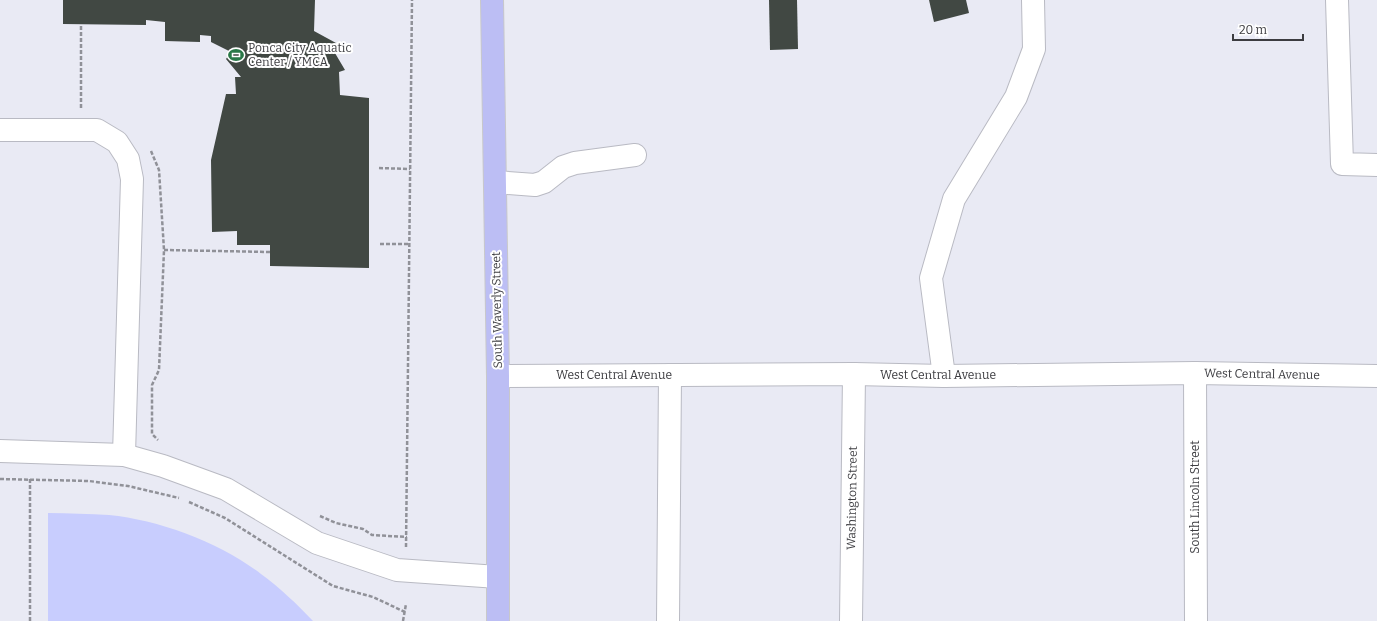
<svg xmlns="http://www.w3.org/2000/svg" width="1377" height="621" viewBox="0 0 1377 621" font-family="Bitter,serif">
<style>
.green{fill:#c8cdfe}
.building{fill:#414843}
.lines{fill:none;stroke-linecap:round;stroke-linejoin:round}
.minor-casing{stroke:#b9bac3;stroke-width:24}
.major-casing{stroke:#c8c8ca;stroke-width:24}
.path{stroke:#909198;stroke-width:2.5;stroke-dasharray:4 2;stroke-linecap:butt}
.minor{stroke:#fff;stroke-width:22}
.major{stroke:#bcbef4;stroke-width:22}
.labels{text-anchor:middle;stroke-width:4;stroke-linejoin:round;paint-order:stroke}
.poi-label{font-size:12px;fill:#3c3c40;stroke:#fff;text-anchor:start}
.street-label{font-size:12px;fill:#3c3c40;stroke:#fff}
</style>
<rect width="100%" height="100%" fill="#e9eaf4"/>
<path class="green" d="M48,513C69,513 89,514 109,515C160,520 221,543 261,574C280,588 297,604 313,621H48Z"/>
<g class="building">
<path d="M63,0H315L314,31L336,43L332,48L345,70L339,72L340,95L369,98V268L270,266V245H237V231L212,232L211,160L226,94H236L235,77H241L226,59L231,52L211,42V36L200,35V42L165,41V22L146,20V25L63,24Z"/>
<path d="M769,0H797L798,49L770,50Z"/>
<path d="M929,0H966L969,13L934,22Z"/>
</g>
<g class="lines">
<defs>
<g id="minor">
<path d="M1337,0L1342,164L1377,165"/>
<path d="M0,130H97L117,142L128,159L132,179L124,455"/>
<path d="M495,182L535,185L544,182L563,167L575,163L635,155"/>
<path d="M1195,373L1196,621"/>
<path d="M498,376L854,374L944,376L1195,373L1377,376"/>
<path d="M944,376L931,278L954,199L1016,97L1034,49L1033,0"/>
<path d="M0,451L124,455L163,466L226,489L317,543L397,570L498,577"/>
<path d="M668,621L670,375"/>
<path d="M851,621L854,374"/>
</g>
<path id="major" d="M492,0L498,376V621"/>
</defs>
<use href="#minor" class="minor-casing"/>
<use href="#major" class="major-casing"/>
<g class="path">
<path d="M81,108V24"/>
<path d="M151,151L159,170L164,250L159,370L152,385V434L158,440"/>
<path d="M379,168L410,169"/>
<path d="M380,244H410"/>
<path d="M164,250L270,252"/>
<path d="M0,479L89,481L128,486L179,498"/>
<path d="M189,502L225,518L333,586L373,597L405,612"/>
<path d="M320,516L336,523L363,529L372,535L407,537"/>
<path d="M406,547L412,0"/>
<path d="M30,621V479"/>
<path d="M403,621L406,604"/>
</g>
<use href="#minor" class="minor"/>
<use href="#major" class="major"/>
</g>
<defs>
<symbol id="stadium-bare" viewBox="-9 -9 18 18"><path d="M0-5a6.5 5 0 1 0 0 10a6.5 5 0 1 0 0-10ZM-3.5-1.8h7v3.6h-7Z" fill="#2a7848" stroke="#fff" stroke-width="2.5" paint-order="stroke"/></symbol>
</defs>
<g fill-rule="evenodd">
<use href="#stadium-bare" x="225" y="44" width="22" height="22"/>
</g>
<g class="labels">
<g class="poi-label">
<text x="248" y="52">Ponca City Aquatic<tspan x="248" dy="14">Center / YMCA</tspan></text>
</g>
<g class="street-label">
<text transform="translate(497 310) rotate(-91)" y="4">South Waverly Street</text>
<text transform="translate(1262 374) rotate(1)" y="4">West Central Avenue</text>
<text x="614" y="379">West Central Avenue</text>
<text x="938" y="379">West Central Avenue</text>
<text transform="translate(1195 497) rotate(-90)" y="4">South Lincoln Street</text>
<text transform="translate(852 498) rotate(-89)" y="4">Washington Street</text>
</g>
</g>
<path d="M1233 34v6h70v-6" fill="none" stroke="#3c3c40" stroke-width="2"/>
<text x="1239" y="34" font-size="12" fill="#3c3c40" stroke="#ffffff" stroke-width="3" paint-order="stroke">20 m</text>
</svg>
